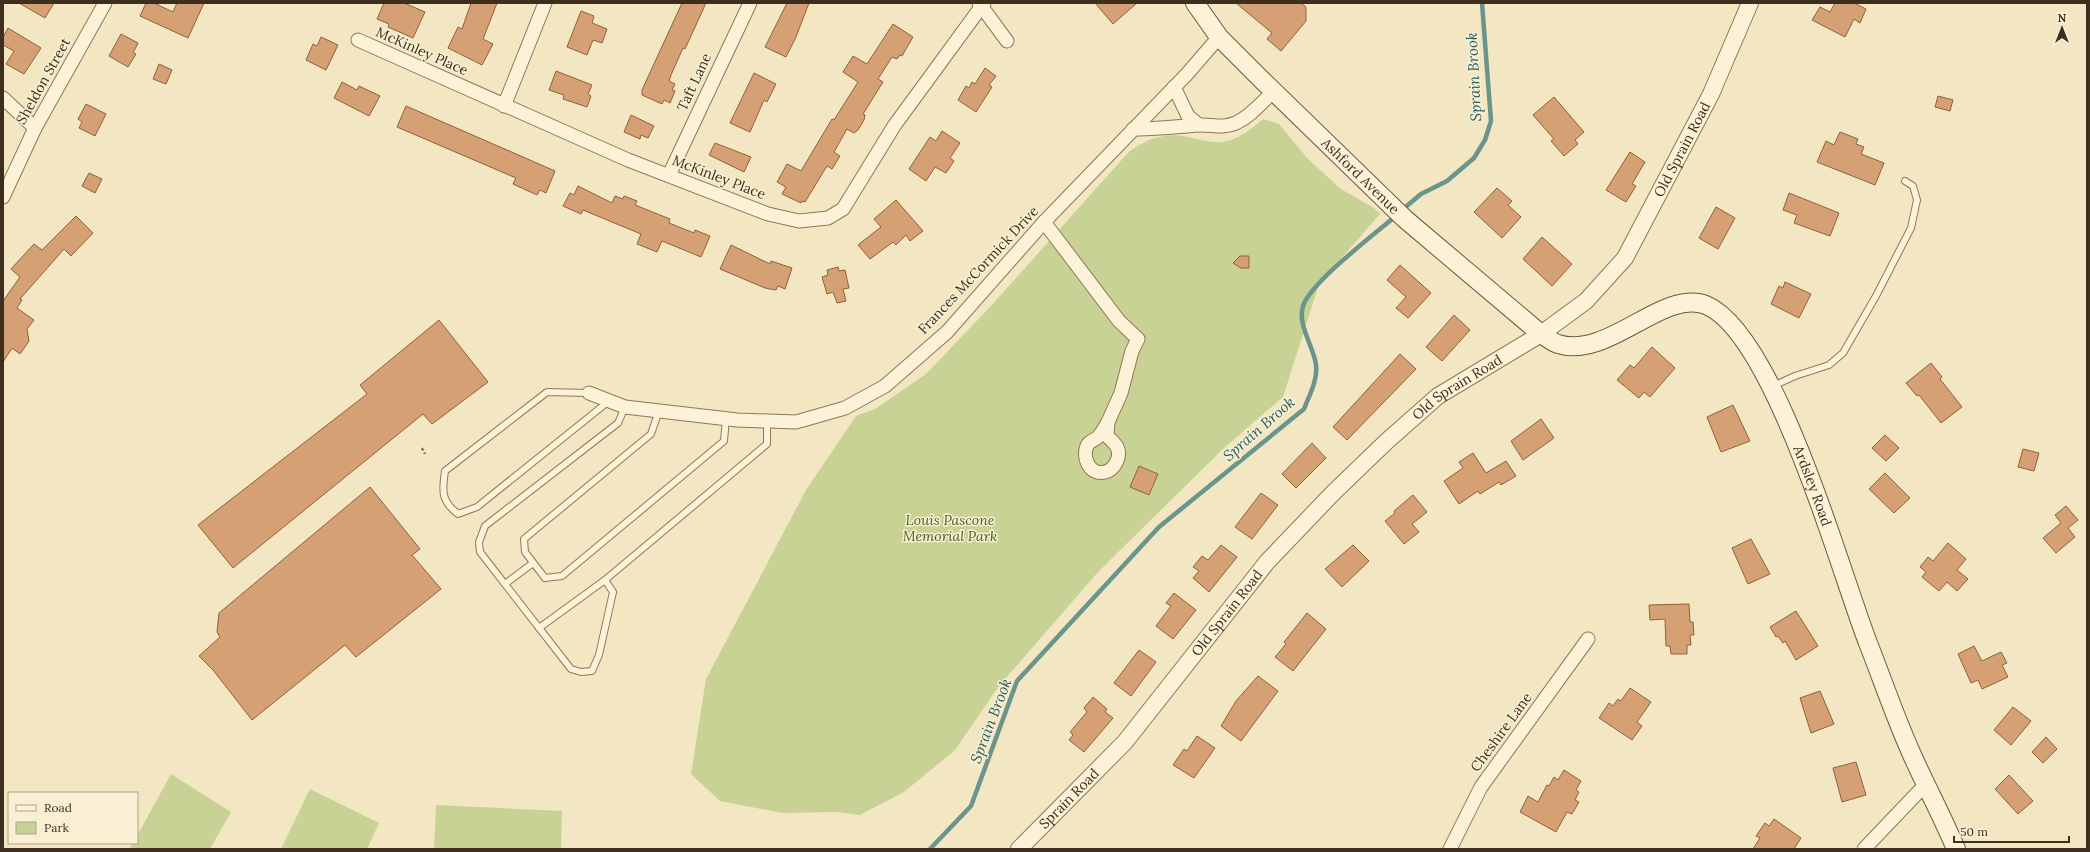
<svg xmlns="http://www.w3.org/2000/svg" width="2090" height="852" viewBox="0 0 2090 852" font-family="Lora,serif">
<style>
.green{fill:#c9d295}
.lines{fill:none;stroke-linecap:round;stroke-linejoin:round}
.stream{stroke:#6b958c;stroke-width:4.5}
.building{fill:#d5a074;stroke:#91603a}
.service-casing{stroke:#8f7757;stroke-width:8}
.minor-casing{stroke:#8f7757;stroke-width:15}
.tertiary-casing{stroke:#8f7757;stroke-width:18}
.secondary-casing{stroke:#71583a;stroke-width:20}
.path{stroke:#8f7757;stroke-width:2.5;stroke-dasharray:3 2;stroke-linecap:butt}
.service{stroke:#fcf2d7;stroke-width:6}
.minor{stroke:#fcf2d7;stroke-width:13}
.tertiary{stroke:#fcf2d7;stroke-width:16}
.secondary{stroke:#fcf2d7;stroke-width:18}
.labels{text-anchor:middle;stroke-width:3;stroke-linejoin:round;paint-order:stroke}
.street-label{font-size:14px;fill:#3e2e1d;stroke:#f9f0d3}
.park-label{font-size:14px;font-style:italic;fill:#4b5c21;stroke:#f9f0d3}
.water-label{font-size:15px;font-style:italic;fill:#2a5f5d;stroke:#f9f0d3}
</style>
<rect width="100%" height="100%" fill="#f3e6c3"/>
<g class="green">
<path d="M1263,119L1279,124L1308,159L1341,189L1374,208L1380,214L1319,284L1283,397L1225,447L1098,572L999,686L955,750L904,792L860,815L836,812L783,813L720,801L691,774L706,679L806,490L856,416L875,409L926,374L990,307L1126,155C1141,141 1161,133 1182,136C1196,138 1209,143 1222,142C1238,140 1251,129 1263,119Z"/>
<path d="M171,774L231,812L210,849H130L133,843H137V836Z"/>
<path d="M310,789L379,823L367,849H281Z"/>
<path d="M436,805L562,811L561,849H434Z"/>
</g>
<g class="lines">
<g class="stream">
<path d="M1402,210L1421,194L1447,181L1474,158L1485,140L1491,121L1482,3"/>
<path d="M930,849L971,806L1017,681L1159,527L1304,409C1309,396 1318,380 1316,365C1314,347 1297,325 1303,306C1311,282 1376,233 1397,215"/>
</g>
</g>
<g class="building">
<path d="M19,3H54L45,18Z"/>
<path d="M146,3H154L173,12L177,3H204L188,38L140,16Z"/>
<path d="M384,3H404L425,12L413,38L388,27L389,24L377,19Z"/>
<path d="M471,3H497L483,39L493,44L482,65L448,48L458,27L462,29Z"/>
<path d="M682,3H706L685,49L683,48L671,75L669,81L675,84L672,90L675,91L670,103L664,100L662,104L642,95V90Z"/>
<path d="M787,3H809L796,37L786,57L765,47Z"/>
<path d="M1095,3H1137L1113,24Z"/>
<path d="M1236,3H1301L1306,7V21L1281,51L1267,39L1272,33Z"/>
<path d="M1835,3H1854L1866,9L1860,23L1854,19L1845,37L1812,20L1820,7L1830,12Z"/>
<path d="M581,11L594,16L592,23L607,29L602,43L593,40L587,55L567,47Z"/>
<path d="M893,24L913,37L902,56L900,55L897,59L892,57L878,79L883,82L863,114L865,115L864,120L858,130L854,133L847,129L834,152L840,156L832,169L827,166L805,202L802,201L801,203L782,194L786,187L777,182L787,164L801,171L832,119L834,120L858,82L843,72L853,56L867,64Z"/>
<path d="M8,28L41,48L24,74L6,64L14,51L3,45V37Z"/>
<path d="M121,34L138,43L133,53L136,54L128,67L109,56Z"/>
<path d="M321,37L338,45L326,70L306,60L313,44L317,46Z"/>
<path d="M159,64L172,70L166,84L153,79Z"/>
<path d="M985,68L996,76L989,85L992,87L976,112L958,100L966,86L969,88L972,82L975,84Z"/>
<path d="M556,71L592,85L588,94L591,96L587,107L563,99L564,95L549,90Z"/>
<path d="M754,73L776,84L767,102L764,100L750,132L730,123Z"/>
<path d="M342,82L357,90L359,86L380,96L369,116L334,98Z"/>
<path d="M1938,96L1953,100L1950,111L1935,107Z"/>
<path d="M1554,97L1584,132L1575,140L1578,144L1564,156L1551,141L1554,139L1533,115Z"/>
<path d="M86,104L106,114L95,136L79,128L82,122L78,119Z"/>
<path d="M406,106L555,171L546,193L540,190L537,195L513,184L516,178L397,127Z"/>
<path d="M631,115L654,126L648,138L641,135L640,139L624,132Z"/>
<path d="M942,131L960,143L950,158L954,161L946,173L935,167L926,181L909,169L930,137L936,141Z"/>
<path d="M1840,132L1858,139L1856,144L1864,147L1861,154L1884,163L1875,185L1817,162L1826,141L1834,145Z"/>
<path d="M715,143L751,157L744,172L709,155Z"/>
<path d="M1630,152L1645,162L1632,184L1636,186L1626,202L1606,190Z"/>
<path d="M89,173L102,179L95,193L82,186Z"/>
<path d="M578,186L612,203L615,196L623,199L624,196L637,201L635,205L670,219L669,223L694,233L695,230L710,236L701,257L662,241L657,252L637,244L641,234L583,210L581,214L563,206L570,193L574,195Z"/>
<path d="M1497,188L1512,201L1508,205L1521,217L1502,238L1474,212Z"/>
<path d="M1789,193L1839,213L1830,236L1794,223L1797,215L1783,210Z"/>
<path d="M896,200L923,231L910,241L906,235L896,245L893,242L870,259L858,245L881,227L874,219Z"/>
<path d="M1716,207L1735,218L1718,249L1699,238Z"/>
<path d="M76,216L93,233L71,256L64,249L20,299L22,300L17,308L34,320L27,329L29,341L20,354L12,348L3,362V301L20,277L11,269L34,244L42,250Z"/>
<path d="M1542,237L1572,264L1552,286L1523,259Z"/>
<path d="M731,245L770,264L771,261L792,268L785,289L778,286L776,290L765,288L720,269Z"/>
<path d="M1240,256H1249V268H1241L1233,263Z"/>
<path d="M1400,265L1431,293L1408,318L1396,308L1406,297L1387,280Z"/>
<path d="M838,267L839,271L845,270L849,288L843,289L846,301L837,303L833,292L827,294L822,277L828,275L827,270Z"/>
<path d="M1785,282L1811,294L1799,318L1771,304L1779,286L1783,288Z"/>
<path d="M1454,315L1470,330L1442,361L1426,347Z"/>
<path d="M439,320L488,382L432,424L423,414L233,568L198,525L367,394L360,385Z"/>
<path d="M1652,347L1675,368L1650,397L1644,392L1639,398L1617,380L1630,365L1634,368Z"/>
<path d="M1400,354L1416,369L1347,440L1333,427Z"/>
<path d="M1931,363L1942,377L1940,379L1962,407L1941,423L1919,395L1917,396L1906,383Z"/>
<path d="M1733,405L1750,441L1721,452L1707,417Z"/>
<path d="M1541,419L1554,438L1523,460L1511,441Z"/>
<path d="M1885,435L1899,448L1886,461L1872,448Z"/>
<path d="M1312,443L1326,458L1296,488L1282,474Z"/>
<path d="M2023,449L2039,453L2034,471L2018,467Z"/>
<path d="M1473,453L1486,473L1506,461L1516,476L1501,485L1499,482L1480,494L1478,491L1459,504L1444,481L1463,468L1459,462Z"/>
<path d="M1139,466L1158,474L1149,495L1130,487Z"/>
<path d="M1885,473L1910,498L1894,513L1869,489Z"/>
<path d="M370,487L420,549L412,555L441,589L356,657L345,645L252,720L213,670L199,656L220,637L217,632L219,613Z"/>
<path d="M1261,493L1278,505L1252,539L1235,527Z"/>
<path d="M1413,495L1427,512L1412,524L1419,532L1404,544L1385,521L1395,513L1394,511Z"/>
<path d="M2066,506L2078,520L2068,528L2075,537L2056,553L2043,538L2061,523L2055,515Z"/>
<path d="M1751,539L1770,574L1748,584L1732,548Z"/>
<path d="M1948,543L1966,559L1957,570L1968,579L1957,591L1947,582L1939,591L1922,577L1926,572L1920,567L1928,557L1933,561Z"/>
<path d="M1221,545L1237,557L1209,592L1193,578L1199,571L1193,567L1202,556L1208,560Z"/>
<path d="M1353,545L1369,561L1342,587L1325,569Z"/>
<path d="M1174,593L1196,610L1173,639L1156,626L1171,606L1166,603Z"/>
<path d="M1689,604L1690,622H1693L1694,635H1690L1691,645H1687V654H1671L1670,646H1666L1665,619L1650,620L1649,605Z"/>
<path d="M1796,611L1818,646L1796,660L1785,641L1783,643L1778,636L1776,637L1770,627Z"/>
<path d="M1307,613L1326,629L1293,671L1275,657L1286,644L1284,642Z"/>
<path d="M1974,646L1982,661L2001,652L2007,663L2002,665L2008,677L1982,689L1978,680L1971,683L1958,654Z"/>
<path d="M1139,650L1156,662L1131,696L1114,683Z"/>
<path d="M1258,676L1278,691L1241,741L1221,726L1236,701Z"/>
<path d="M1630,688L1651,702L1637,722L1642,726L1632,740L1599,718L1609,703L1613,706L1618,699L1621,701Z"/>
<path d="M1820,691L1834,724L1811,733L1800,698Z"/>
<path d="M1093,697L1107,709L1105,712L1113,718L1084,752L1069,740L1073,735L1070,732L1087,712L1084,708Z"/>
<path d="M2013,707L2031,721L2011,745L1994,730Z"/>
<path d="M1197,736L1215,748L1194,778L1173,765L1184,749L1187,751Z"/>
<path d="M2046,737L2057,749L2043,763L2032,752Z"/>
<path d="M1856,762L1866,795L1842,802L1833,768Z"/>
<path d="M1564,770L1581,781L1576,790L1579,792L1575,800L1579,802L1572,814L1567,812L1556,832L1520,812L1528,796L1538,802L1547,785L1549,786L1554,777L1558,780Z"/>
<path d="M2009,775L2033,801L2018,814L1995,789Z"/>
<path d="M1774,819L1801,838L1794,849H1753L1760,838L1756,836L1765,823L1769,826Z"/>
</g>
<g class="lines">
<defs>
<g id="service">
<path d="M1773,386L1795,376L1829,365L1843,353L1876,296L1911,228L1917,200L1913,186L1905,181"/>
<path d="M589,393L547,392L445,471C442,491 441,501 458,514L477,507L609,401"/>
<path d="M659,411L651,434L524,539L525,552L545,578L562,576L724,441L726,418"/>
<path d="M605,580L613,592L599,655L592,671L581,672L571,669L480,552L479,542L485,526L618,423L625,407"/>
<path d="M505,584L533,563"/>
<path d="M539,628L605,580L767,444V421"/>
</g>
<g id="minor">
<path d="M979,3L1007,41"/>
<path d="M358,40L628,160L768,214L799,221L828,218L843,209L894,126L984,3"/>
<path d="M1174,87L1188,116L1199,125"/>
<path d="M3,98L35,128"/>
<path d="M504,106L545,3"/>
<path d="M1133,129C1155,129 1176,127 1197,125C1212,124 1222,129 1236,123C1251,116 1262,102 1274,91"/>
<path d="M669,175L750,3"/>
<path d="M3,197L35,128L105,3"/>
<path d="M1044,222L1119,321L1138,339L1132,351L1121,393L1108,422"/>
<path d="M589,393L625,407L737,420L796,422L845,408L885,386L947,332L1044,222L1187,74L1219,37"/>
<path d="M1108,422L1107,436C1110,439 1115,443 1117,447C1122,457 1114,470 1105,472C1089,476 1081,456 1088,444C1090,441 1095,440 1098,437C1102,433 1105,427 1108,422Z"/>
<path d="M1450,849L1481,787L1588,639"/>
<path d="M1864,849L1926,784"/>
</g>
<g id="tertiary">
<path id="s1" d="M1019,849L1125,742L1267,562L1333,493L1387,441L1438,396L1541,334L1586,301L1625,258L1711,94L1750,3"/>
</g>
<g id="secondary">
<path id="s2" d="M1195,3L1219,37L1263,81L1405,219L1541,334C1546,337 1552,342 1558,344C1608,360 1663,288 1706,305C1775,334 1840,571 1868,643C1883,681 1896,720 1913,757C1927,788 1943,818 1956,849"/>
</g>
</defs>
<use href="#service" class="service-casing"/>
<use href="#minor" class="minor-casing"/>
<use href="#tertiary" class="tertiary-casing"/>
<use href="#secondary" class="secondary-casing"/>
<path class="path" d="M422,448L425,454"/>
<use href="#service" class="service"/>
<use href="#minor" class="minor"/>
<use href="#tertiary" class="tertiary"/>
<use href="#secondary" class="secondary"/>
</g>
<g class="labels">
<g class="street-label">
<text transform="translate(422 51) rotate(24)" y="5">McKinley Place</text>
<text transform="translate(43 81) rotate(-61)" y="5">Sheldon Street</text>
<text transform="translate(694 82) rotate(-65)" y="5">Taft Lane</text>
<text dy="5" stroke="none"><textPath href="#s1" startOffset="975">Old Sprain Road</textPath></text>
<text dy="5" stroke="none"><textPath href="#s2" startOffset="240">Ashford Avenue</textPath></text>
<text transform="translate(719 177) rotate(21)" y="5">McKinley Place</text>
<text transform="translate(978 270) rotate(-47)" y="5">Frances McCormick Drive</text>
<text dy="5" stroke="none"><textPath href="#s1" startOffset="639">Old Sprain Road</textPath></text>
<text dy="5" stroke="none"><textPath href="#s2" startOffset="871">Ardsley Road</textPath></text>
<text dy="5" stroke="none"><textPath href="#s1" startOffset="315">Old Sprain Road</textPath></text>
<text transform="translate(1501 732) rotate(-54)" y="5">Cheshire Lane</text>
<text dy="5" stroke="none"><textPath href="#s1" startOffset="71">Sprain Road</textPath></text>
</g>
<g class="park-label">
<text x="950" y="525">Louis Pascone<tspan x="950" dy="16">Memorial Park</tspan></text>
</g>
<g class="water-label">
<text transform="translate(1474 77) rotate(-93)" y="5">Sprain Brook</text>
<text transform="translate(1259 429) rotate(-41)" y="5">Sprain Brook</text>
<text transform="translate(991 721) rotate(-69)" y="5">Sprain Brook</text>
</g>
</g>
<rect width="2090" height="852" fill="none" stroke="#3e2e1d" stroke-width="8"/>
<rect x="8" y="792" width="130" height="52" fill="#f9f0d3" stroke="#aea28a"/>
<rect x="16" y="805" width="20" height="6" fill="#fcf2d7" stroke="#aea28a"/>
<text x="44" y="812" font-size="12" fill="#3e2e1d">Road</text>
<rect x="16" y="822" width="20" height="12" fill="#c9d295" stroke="#aea28a"/>
<text x="44" y="832" font-size="12" fill="#3e2e1d">Park</text>
<g transform="translate(2062 28)" stroke="#f9f0d3" stroke-width="3" paint-order="stroke">
<path d="M0-3L7 15L0 10L-7 15Z" fill="#3e2e1d"/>
<text y="-6" font-size="11" font-weight="bold" text-anchor="middle" fill="#3e2e1d">N</text>
</g>
<path d="M1954 836v6h115v-6" fill="none" stroke="#3e2e1d" stroke-width="2"/>
<text x="1960" y="836" font-size="12" fill="#3e2e1d" stroke="#f9f0d3" stroke-width="3" paint-order="stroke">50 m</text>
</svg>
